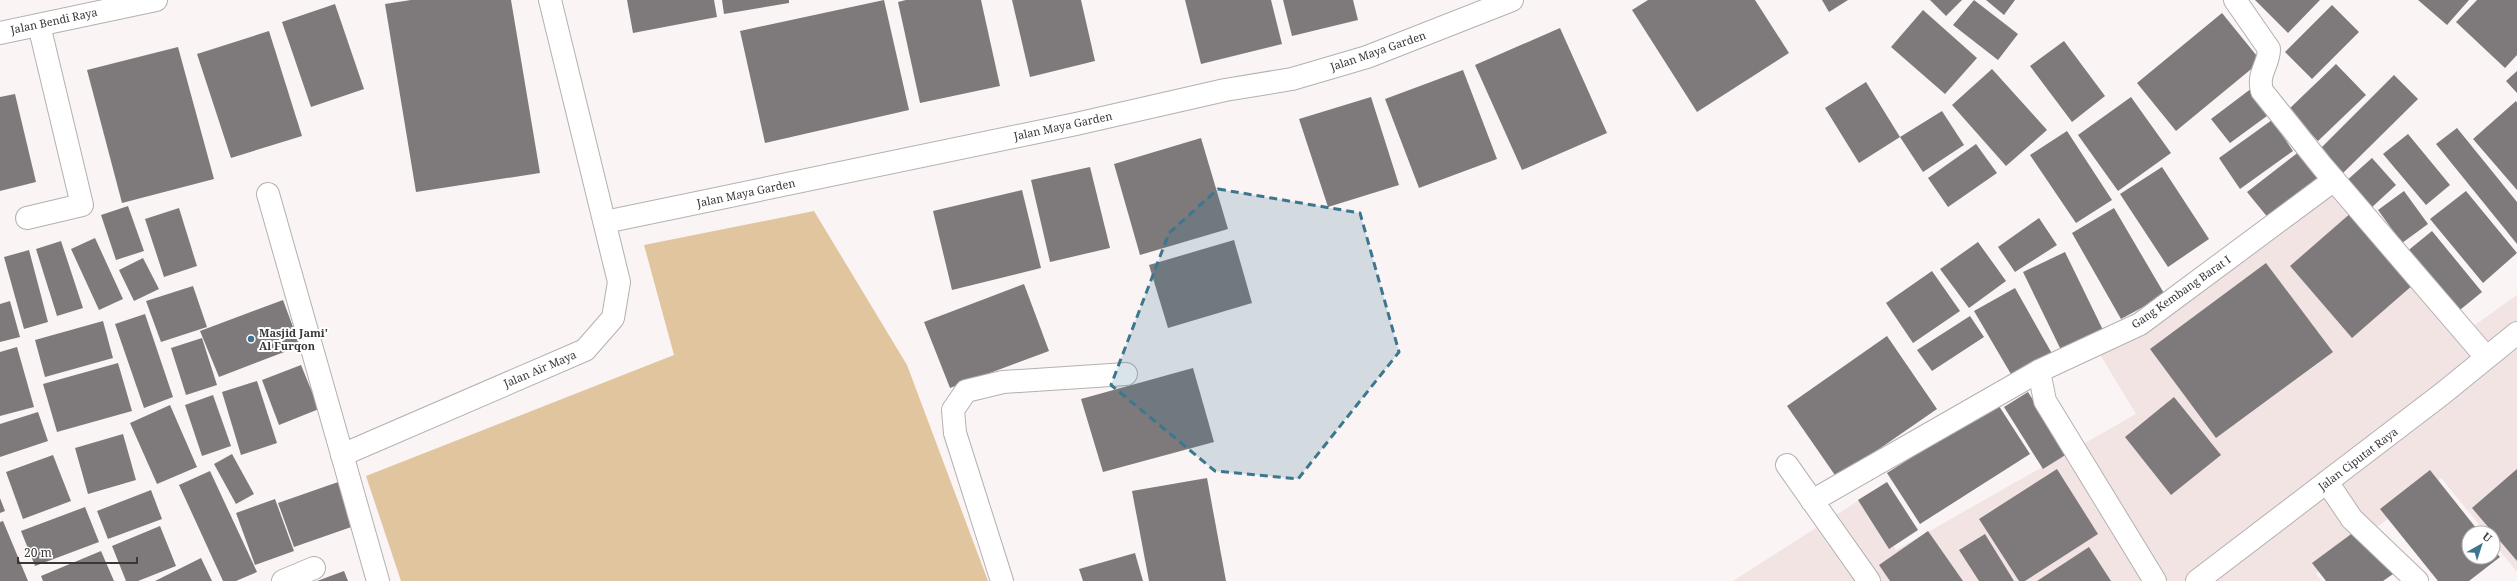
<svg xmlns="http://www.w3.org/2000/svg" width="2517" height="581" viewBox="0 0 2517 581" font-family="'Noto Serif',serif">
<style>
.built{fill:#f3e4e4}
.green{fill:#e0c59f}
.building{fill:#7e7a7c}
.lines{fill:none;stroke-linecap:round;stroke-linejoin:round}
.street-casing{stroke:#b5b0b0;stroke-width:24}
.secondary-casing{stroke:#b5b0b0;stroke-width:24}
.street{stroke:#fff;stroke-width:22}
.secondary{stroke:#fff;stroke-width:22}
.marked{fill:#3d768f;fill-opacity:0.2;stroke:#3d768f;stroke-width:3;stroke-dasharray:8 5;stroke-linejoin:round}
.poi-dot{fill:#3d768f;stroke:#fff;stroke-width:1.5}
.labels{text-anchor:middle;stroke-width:4;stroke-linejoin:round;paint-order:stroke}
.street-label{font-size:11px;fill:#3a3737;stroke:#fff}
.poi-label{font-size:11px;font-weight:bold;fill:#3a3737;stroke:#fff;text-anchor:start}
</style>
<rect width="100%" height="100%" fill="#faf4f4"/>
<path class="built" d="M2345,180L2465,332L2517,295V572L2493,542V533H2486L2441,478L2316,574L2322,581H1733L1864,497L1896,550L2136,414L2099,353Z"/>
<path class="green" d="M814,211L907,365L988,581H401L366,476L674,355L644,245Z"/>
<g class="building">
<path d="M411,0H511L540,173L416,192L385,4Z"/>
<path d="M627,0H714L717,17L633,33Z"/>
<path d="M722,0H789V3L724,14Z"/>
<path d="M884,0L909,110L765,143L740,31Z"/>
<path d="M906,0H981L1000,86L920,103L898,2Z"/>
<path d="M1012,0H1081L1095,61L1030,77Z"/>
<path d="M1185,0H1271L1282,44L1201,64Z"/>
<path d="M1283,0H1353L1358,20L1292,36Z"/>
<path d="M1648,0H1755L1789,53L1697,112L1632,10Z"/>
<path d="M1822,0H1848L1829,12Z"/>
<path d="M1930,0H1962L1946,16Z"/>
<path d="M1974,0L2018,34L1998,60L1953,25Z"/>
<path d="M1986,0H2015L2004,15Z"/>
<path d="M2255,0H2320L2288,33Z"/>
<path d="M2418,0H2469L2447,25Z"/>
<path d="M2477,0H2517V55L2505,68L2456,22Z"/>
<path d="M335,4L364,89L311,107L282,22Z"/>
<path d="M2332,5L2359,32L2312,79L2285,52Z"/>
<path d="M1923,10L1977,58L1945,94L1891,47Z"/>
<path d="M2222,13L2261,61L2176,131L2137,83Z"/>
<path d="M1560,28L1607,133L1522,170L1475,65Z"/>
<path d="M269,31L302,136L231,158L197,54Z"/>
<path d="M2064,41L2105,96L2072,122L2030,66Z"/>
<path d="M178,47L214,179L122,203L87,70Z"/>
<path d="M2336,64L2366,95L2318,141L2288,110Z"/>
<path d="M1992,69L2047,130L2006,166L1952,105Z"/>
<path d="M1463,70L1497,159L1419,188L1385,99Z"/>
<path d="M2517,71V93L2506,81Z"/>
<path d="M2394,75L2418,99L2342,174L2319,150Z"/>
<path d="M1866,82L1900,137L1859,163L1825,108Z"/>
<path d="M2252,88L2271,113L2230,143L2211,119Z"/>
<path d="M15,94L36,182L0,191V97Z"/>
<path d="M1371,97L1399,185L1328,207L1299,119Z"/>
<path d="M2131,97L2171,153L2118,191L2078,135Z"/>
<path d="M2516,101L2517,103V190L2473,139Z"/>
<path d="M1942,111L1964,145L1923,172L1900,137Z"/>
<path d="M2272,120L2293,151L2240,189L2219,158Z"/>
<path d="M2457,128L2517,202V244L2436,144Z"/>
<path d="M2067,131L2112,200L2076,223L2030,155Z"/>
<path d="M2408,134L2450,185L2426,205L2383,154Z"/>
<path d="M1201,138L1228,229L1140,255L1114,164Z"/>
<path d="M1976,144L1997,173L1948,207L1928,178Z"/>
<path d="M2300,151L2321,178L2269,219L2247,192Z"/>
<path d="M2372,158L2396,185L2370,209L2345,182Z"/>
<path d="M1090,167L1110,248L1050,262L1031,180Z"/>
<path d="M2162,167L2209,239L2168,267L2120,194Z"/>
<path d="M1022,190L1041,268L952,290L933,211Z"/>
<path d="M2404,191L2428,224L2402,243L2378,210Z"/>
<path d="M2466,191L2517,253L2483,283L2430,219Z"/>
<path d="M128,206L144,251L116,260L101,215Z"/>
<path d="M179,208L197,266L164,277L145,219Z"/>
<path d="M2114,208L2165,295L2121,319L2072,233Z"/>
<path d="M2352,212L2414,284L2352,338L2290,266Z"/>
<path d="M2039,218L2057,245L2015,272L1998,247Z"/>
<path d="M2432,231L2482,292L2455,314L2405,253Z"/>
<path d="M95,238L123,299L99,310L71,249Z"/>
<path d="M1234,240L1252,303L1168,328L1149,265Z"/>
<path d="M61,241L83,308L57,316L36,249Z"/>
<path d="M1978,242L2006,281L1969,308L1940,269Z"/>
<path d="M29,250L48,322L24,329L4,257Z"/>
<path d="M2065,252L2103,330L2061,350L2023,272Z"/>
<path d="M143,258L159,289L134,301L119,270Z"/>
<path d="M2266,263L2333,352L2216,438L2150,349Z"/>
<path d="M1932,271L1960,311L1913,343L1886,303Z"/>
<path d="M1024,284L1049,351L950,388L924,322Z"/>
<path d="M193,286L207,327L161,342L146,301Z"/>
<path d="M2015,288L2055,359L2015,381L1974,311Z"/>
<path d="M283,300L300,346L219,377L200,331Z"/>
<path d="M10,301L20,337L0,342V304Z"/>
<path d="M145,314L173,397L144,408L115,324Z"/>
<path d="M1970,316L1984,337L1932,371L1917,350Z"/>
<path d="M103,321L113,358L45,377L35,340Z"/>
<path d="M1887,336L1937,409L1837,478L1787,406Z"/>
<path d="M202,338L217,385L186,395L171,348Z"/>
<path d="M17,347L34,407L0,416V352Z"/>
<path d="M118,363L132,411L57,432L43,384Z"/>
<path d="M301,365L319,409L279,425L262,380Z"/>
<path d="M1193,368L1214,442L1103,472L1081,399Z"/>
<path d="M257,381L277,443L241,455L222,392Z"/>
<path d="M2028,392L2067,454L2043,469L2004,407Z"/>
<path d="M213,395L231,446L202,456L185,405Z"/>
<path d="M2174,397L2221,455L2171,495L2125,437Z"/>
<path d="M1997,403L2030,454L1920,524L1887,473Z"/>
<path d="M170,405L197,467L157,484L130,423Z"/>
<path d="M38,412L48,441L0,457V424Z"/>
<path d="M123,434L136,480L88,494L75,448Z"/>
<path d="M232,454L254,494L236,504L214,464Z"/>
<path d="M53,455L71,501L23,519L6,472Z"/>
<path d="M2057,469L2098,534L2025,581H2019L1979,519Z"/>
<path d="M2517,469V561L2472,508Z"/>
<path d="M2430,470L2480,533H2469V557H2493V549L2500,557L2469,581H2438L2380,509Z"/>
<path d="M210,471L257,572L236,581H223L179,485Z"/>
<path d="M1207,478L1226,581H1149L1132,491Z"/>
<path d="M341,481L357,525L294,547L278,503Z"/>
<path d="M1887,482L1918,530L1889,549L1858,500Z"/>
<path d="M151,490L162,519L108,539L97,511Z"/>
<path d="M0,498L5,511L0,513Z"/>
<path d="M275,499L294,551L255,565L236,513Z"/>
<path d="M85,507L99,542L35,566L21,531Z"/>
<path d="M3,521L28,581H0V522Z"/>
<path d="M160,526L176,566L138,581H126L112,546Z"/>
<path d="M2358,529L2393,574L2383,581H2326L2312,563Z"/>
<path d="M1928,531L1963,581H1890L1879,565Z"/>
<path d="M1985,534L2014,581H1979L1959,550Z"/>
<path d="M2089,547L2111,581H2037Z"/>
<path d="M101,551L114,581H43L41,576Z"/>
<path d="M1135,553L1143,581H1083L1079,569Z"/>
<path d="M201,558L212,581H155Z"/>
<path d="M344,571L348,581H317Z"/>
</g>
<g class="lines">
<defs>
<g id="street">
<path d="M2235,0L2269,49C2269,65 2257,73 2262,91L2322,166L2486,357"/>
<path d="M0,33L156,0"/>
<path d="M268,194L378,581"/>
<path d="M27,218L82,205L39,25"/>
<path d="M605,222L1076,124L1225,90L1292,79L1367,57L1512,0"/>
<path d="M342,455L585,350L613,318L619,282L550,0"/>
<path d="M1787,465L1869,581"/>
<path d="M2327,482L2352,519L2417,581"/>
<path d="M1812,501L2039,371"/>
<path d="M283,581L314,568"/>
<path d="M1002,581L955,433L953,410L966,391L1003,382L1126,374"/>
<path d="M2155,581L2045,401L2039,371L2140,324L2334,180"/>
</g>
<path id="secondary" d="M2197,581L2442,394L2517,333"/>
</defs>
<use href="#street" class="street-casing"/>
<use href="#secondary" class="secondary-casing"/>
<use href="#street" class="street"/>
<use href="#secondary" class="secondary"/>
</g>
<path class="marked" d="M1218,189L1360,213L1399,352L1298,479L1215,471L1111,385L1169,233Z"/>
<circle class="poi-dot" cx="251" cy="339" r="4"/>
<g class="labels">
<g class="street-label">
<text transform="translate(54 21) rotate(-12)" y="4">Jalan Bendi Raya</text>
<text transform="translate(1378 51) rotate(-19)" y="4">Jalan Maya Garden</text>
<text transform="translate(1063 126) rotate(-12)" y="4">Jalan Maya Garden</text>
<text transform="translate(746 193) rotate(-12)" y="4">Jalan Maya Garden</text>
<text transform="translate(2181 292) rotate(-35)" y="4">Gang Kembang Barat I</text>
<text transform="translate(540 369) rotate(-23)" y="4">Jalan Air Maya</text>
<text transform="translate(2358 459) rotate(-37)" y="4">Jalan Ciputat Raya</text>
</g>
<g class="poi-label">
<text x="259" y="337">Masjid Jami'<tspan x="259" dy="13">Al Furqon</tspan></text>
</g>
</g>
<g transform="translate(2481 545) rotate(39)"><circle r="19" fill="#ffffff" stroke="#b0afaf"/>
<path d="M0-3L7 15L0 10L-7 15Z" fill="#3d768f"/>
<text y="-6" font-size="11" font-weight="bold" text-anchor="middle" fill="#3a3737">U</text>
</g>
<path d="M18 557v6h119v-6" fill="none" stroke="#3a3737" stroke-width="2"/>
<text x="24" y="557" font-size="12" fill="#3a3737" stroke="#ffffff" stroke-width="3" paint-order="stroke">20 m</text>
</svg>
